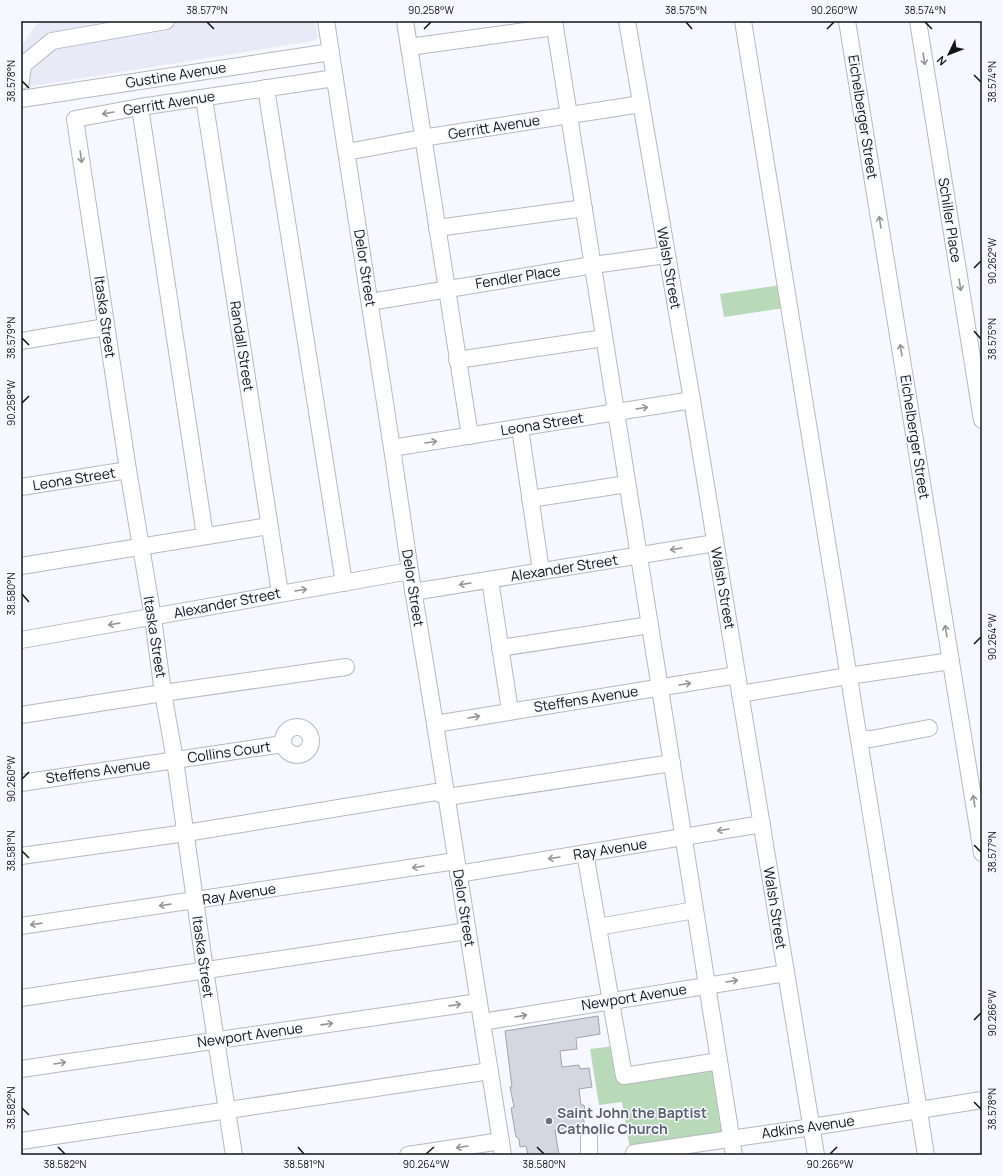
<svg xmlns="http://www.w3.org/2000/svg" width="1003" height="1176" viewBox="0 0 1003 1176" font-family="Manrope,sans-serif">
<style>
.built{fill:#e9eaf7}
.green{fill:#b8dab8}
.building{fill:#d5d6e0;stroke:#a2a3ac}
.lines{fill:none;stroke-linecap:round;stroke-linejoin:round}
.minor-casing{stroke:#b7b8c2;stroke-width:18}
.minor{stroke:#fff;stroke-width:16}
.oneway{stroke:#959597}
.ticks{fill:none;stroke:#141417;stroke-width:1.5}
.worship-dot{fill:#6b7280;stroke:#f6f7ff;stroke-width:1.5}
.labels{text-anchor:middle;stroke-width:3;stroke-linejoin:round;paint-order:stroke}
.street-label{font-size:14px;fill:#141417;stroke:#f6f7ff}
.worship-label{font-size:14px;font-weight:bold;fill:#5b616d;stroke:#f6f7ff;text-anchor:start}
.neatline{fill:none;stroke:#141417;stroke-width:1.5}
.ticks-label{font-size:10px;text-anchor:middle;fill:#141417}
</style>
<rect width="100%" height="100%" fill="#f6f7ff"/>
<path class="built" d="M39,21H315L318,38L313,41L21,88V47Z"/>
<g class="green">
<path d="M781,285L784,308L724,317L720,294Z"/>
<path d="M614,1046L619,1080L714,1066L727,1133L630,1149L622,1102L599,1105L590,1049Z"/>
</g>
<path class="building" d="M598,1016L600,1034L576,1038L577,1049L560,1051L562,1067L579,1065L580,1069L589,1068L592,1087L579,1089L581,1105H584L586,1117H583L585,1126L555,1130L559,1155H528L526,1146L520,1147L519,1139L516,1137L511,1108L514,1107L510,1087H512L505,1031Z"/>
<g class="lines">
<defs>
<g id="minor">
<path d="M326,21L392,448L410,571L435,724L503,1155"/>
<path d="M405,21L470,436"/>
<path d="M554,21L734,1155"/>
<path d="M627,21L692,400L816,1155"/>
<path d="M743,21L926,1155"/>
<path d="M847,21L982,853"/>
<path d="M918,21L982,420"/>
<path d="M409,47L555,27"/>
<path d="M21,81L23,65L52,41L166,21"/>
<path d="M266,88L344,583"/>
<path d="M204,98L280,593"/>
<path d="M21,99L331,52"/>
<path d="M140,107L205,536"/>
<path d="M347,152L422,138L641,104"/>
<path d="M437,228L584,208"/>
<path d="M370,302L593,265L666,255"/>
<path d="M21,341L106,327"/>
<path d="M457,360L604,338"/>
<path d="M520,428L541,571"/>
<path d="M392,448L692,400"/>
<path d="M21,487L128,470"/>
<path d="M530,499L627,484"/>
<path d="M21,566L269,526"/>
<path d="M490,580L510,711"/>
<path d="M413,592L715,543"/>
<path d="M21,640L410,571"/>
<path d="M500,648L650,625"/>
<path d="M740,694L848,676L951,661"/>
<path d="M21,715L163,693L346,667"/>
<path d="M435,724L737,675"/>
<circle cx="297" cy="741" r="14"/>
<path d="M859,738L871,739L929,728"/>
<path d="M21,783L283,744"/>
<path d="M585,853L624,1076L719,1061"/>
<path d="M21,856L186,833L436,792L447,797L672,763"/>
<path d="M458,874L762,824"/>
<path d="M21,926L456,861"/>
<path d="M598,927L695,910"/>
<path d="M21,998L467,931"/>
<path d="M482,1022L786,973"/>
<path d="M21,1069L479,1002"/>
<path d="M589,1138V1155"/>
<path d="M21,1141L490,1071"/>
<path d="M234,1155L205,970L175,760L163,693L153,618L128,470L75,119L140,107L335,78"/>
<path d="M408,1155L501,1141"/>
<path d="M635,1155L634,1153L812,1127L982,1100"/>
</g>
</defs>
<use href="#minor" class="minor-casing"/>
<use href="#minor" class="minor"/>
</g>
<defs><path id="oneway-shaft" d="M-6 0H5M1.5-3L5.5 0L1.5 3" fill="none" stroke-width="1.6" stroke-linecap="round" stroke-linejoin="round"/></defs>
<g class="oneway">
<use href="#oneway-shaft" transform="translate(924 59) rotate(81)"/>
<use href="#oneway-shaft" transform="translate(108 113) rotate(170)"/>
<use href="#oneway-shaft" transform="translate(81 157) rotate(82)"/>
<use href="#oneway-shaft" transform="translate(880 222) rotate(-99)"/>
<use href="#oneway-shaft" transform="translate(960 285) rotate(81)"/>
<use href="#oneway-shaft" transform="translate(901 350) rotate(-99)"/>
<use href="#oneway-shaft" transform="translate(642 408) rotate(-9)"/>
<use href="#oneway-shaft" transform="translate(431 442) rotate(-9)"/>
<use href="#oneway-shaft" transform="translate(676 549) rotate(171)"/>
<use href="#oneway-shaft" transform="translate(465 584) rotate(171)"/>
<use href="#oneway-shaft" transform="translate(301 590) rotate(-9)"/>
<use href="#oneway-shaft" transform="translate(114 624) rotate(170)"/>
<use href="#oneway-shaft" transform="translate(946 631) rotate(-99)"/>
<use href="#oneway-shaft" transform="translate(685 684) rotate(-9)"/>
<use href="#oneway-shaft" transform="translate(474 717) rotate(-10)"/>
<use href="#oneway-shaft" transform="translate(974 801) rotate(-99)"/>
<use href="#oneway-shaft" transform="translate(723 830) rotate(171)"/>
<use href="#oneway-shaft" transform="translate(554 858) rotate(171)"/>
<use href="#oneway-shaft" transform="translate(418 867) rotate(171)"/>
<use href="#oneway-shaft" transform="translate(165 905) rotate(172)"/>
<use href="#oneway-shaft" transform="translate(36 924) rotate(172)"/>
<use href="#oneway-shaft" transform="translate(732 981) rotate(-9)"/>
<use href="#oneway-shaft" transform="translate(455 1005) rotate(-8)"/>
<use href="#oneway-shaft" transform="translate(521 1016) rotate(-10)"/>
<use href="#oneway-shaft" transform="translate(327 1024) rotate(-8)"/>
<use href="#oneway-shaft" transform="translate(60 1063) rotate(-9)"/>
<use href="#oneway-shaft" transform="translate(462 1147) rotate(171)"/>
</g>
<path class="ticks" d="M207,22L214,29M686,22L692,29M925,22L932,29M424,29L431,22M827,29L834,22M974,75L981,82M22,81L29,88M974,268L981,261M974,331L981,339M22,338L29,345M22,403L29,396M22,594L29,602M974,644L981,637M22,779L29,772M974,845L981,852M22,851L29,858M974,1020L981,1013M974,1102L981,1109M22,1108L29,1115M58,1147L65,1154M298,1147L304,1154M537,1147L544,1154M426,1154L434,1147M830,1154L837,1147"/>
<circle class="worship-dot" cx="549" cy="1121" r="4"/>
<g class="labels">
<g class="street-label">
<text transform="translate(176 75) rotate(-9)" y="5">Gustine Avenue</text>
<text transform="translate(169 103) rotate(-9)" y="5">Gerritt Avenue</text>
<text transform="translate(863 117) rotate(81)" y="5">Eichelberger Street</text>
<text transform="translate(494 127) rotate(-9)" y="5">Gerritt Avenue</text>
<text transform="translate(950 220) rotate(81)" y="5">Schiller Place</text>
<text transform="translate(365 268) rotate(81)" y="5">Delor Street</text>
<text transform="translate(669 268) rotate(80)" y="5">Walsh Street</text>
<text transform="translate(518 277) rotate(-9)" y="5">Fendler Place</text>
<text transform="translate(105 317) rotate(82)" y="5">Itaska Street</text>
<text transform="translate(242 346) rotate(81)" y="5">Randall Street</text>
<text transform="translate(542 424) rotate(-9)" y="5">Leona Street</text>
<text transform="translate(915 437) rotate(81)" y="5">Eichelberger Street</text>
<text transform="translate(74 479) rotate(-9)" y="5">Leona Street</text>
<text transform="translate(564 568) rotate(-9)" y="5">Alexander Street</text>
<text transform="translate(413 588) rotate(81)" y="5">Delor Street</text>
<text transform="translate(723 588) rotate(80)" y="5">Walsh Street</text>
<text transform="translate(227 603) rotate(-11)" y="5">Alexander Street</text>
<text transform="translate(155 637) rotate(81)" y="5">Itaska Street</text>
<text transform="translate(586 699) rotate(-9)" y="5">Steffens Avenue</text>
<text transform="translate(229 752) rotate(-8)" y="5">Collins Court</text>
<text transform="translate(98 771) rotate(-8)" y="5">Steffens Avenue</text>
<text transform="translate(610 849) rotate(-9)" y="5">Ray Avenue</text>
<text transform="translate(239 894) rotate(-9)" y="5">Ray Avenue</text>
<text transform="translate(464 908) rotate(81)" y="5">Delor Street</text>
<text transform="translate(775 908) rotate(81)" y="5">Walsh Street</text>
<text transform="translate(203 957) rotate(82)" y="5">Itaska Street</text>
<text transform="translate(634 997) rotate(-9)" y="5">Newport Avenue</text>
<text transform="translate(250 1035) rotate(-8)" y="5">Newport Avenue</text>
<text transform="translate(808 1127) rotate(-8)" y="5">Adkins Avenue</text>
</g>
<g class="worship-label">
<text x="557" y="1118">Saint John the Baptist<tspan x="557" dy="16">Catholic Church</tspan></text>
</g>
</g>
<rect width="1003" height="1176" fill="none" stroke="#f6f7ff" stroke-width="44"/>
<g transform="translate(949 54) rotate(227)" stroke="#f6f7ff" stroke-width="3" paint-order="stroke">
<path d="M0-3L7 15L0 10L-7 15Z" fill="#141417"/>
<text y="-6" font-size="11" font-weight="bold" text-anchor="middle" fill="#141417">N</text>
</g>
<rect x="22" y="22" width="959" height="1132" class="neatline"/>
<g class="ticks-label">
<text x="207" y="14">38.577°N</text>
<text x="431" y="14">90.258°W</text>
<text x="686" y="14">38.575°N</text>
<text x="834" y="14">90.260°W</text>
<text x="925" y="14">38.574°N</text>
<text transform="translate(11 81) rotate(-90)" y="4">38.578°N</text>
<text transform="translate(992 82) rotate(-90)" y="4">38.574°N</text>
<text transform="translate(992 261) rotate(-90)" y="4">90.262°W</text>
<text transform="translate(11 338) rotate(-90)" y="4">38.579°N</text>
<text transform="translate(992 339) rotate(-90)" y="4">38.575°N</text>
<text transform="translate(11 403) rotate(-90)" y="4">90.258°W</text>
<text transform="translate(11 594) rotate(-90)" y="4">38.580°N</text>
<text transform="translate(992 637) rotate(-90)" y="4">90.264°W</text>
<text transform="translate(11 779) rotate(-90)" y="4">90.260°W</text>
<text transform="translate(11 851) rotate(-90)" y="4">38.581°N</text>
<text transform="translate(992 852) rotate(-90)" y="4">38.577°N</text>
<text transform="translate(992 1013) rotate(-90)" y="4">90.266°W</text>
<text transform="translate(11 1108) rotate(-90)" y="4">38.582°N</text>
<text transform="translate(992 1109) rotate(-90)" y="4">38.578°N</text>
<text x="65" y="1168">38.582°N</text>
<text x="304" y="1168">38.581°N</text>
<text x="426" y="1168">90.264°W</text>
<text x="544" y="1168">38.580°N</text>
<text x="830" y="1168">90.266°W</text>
</g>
</svg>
